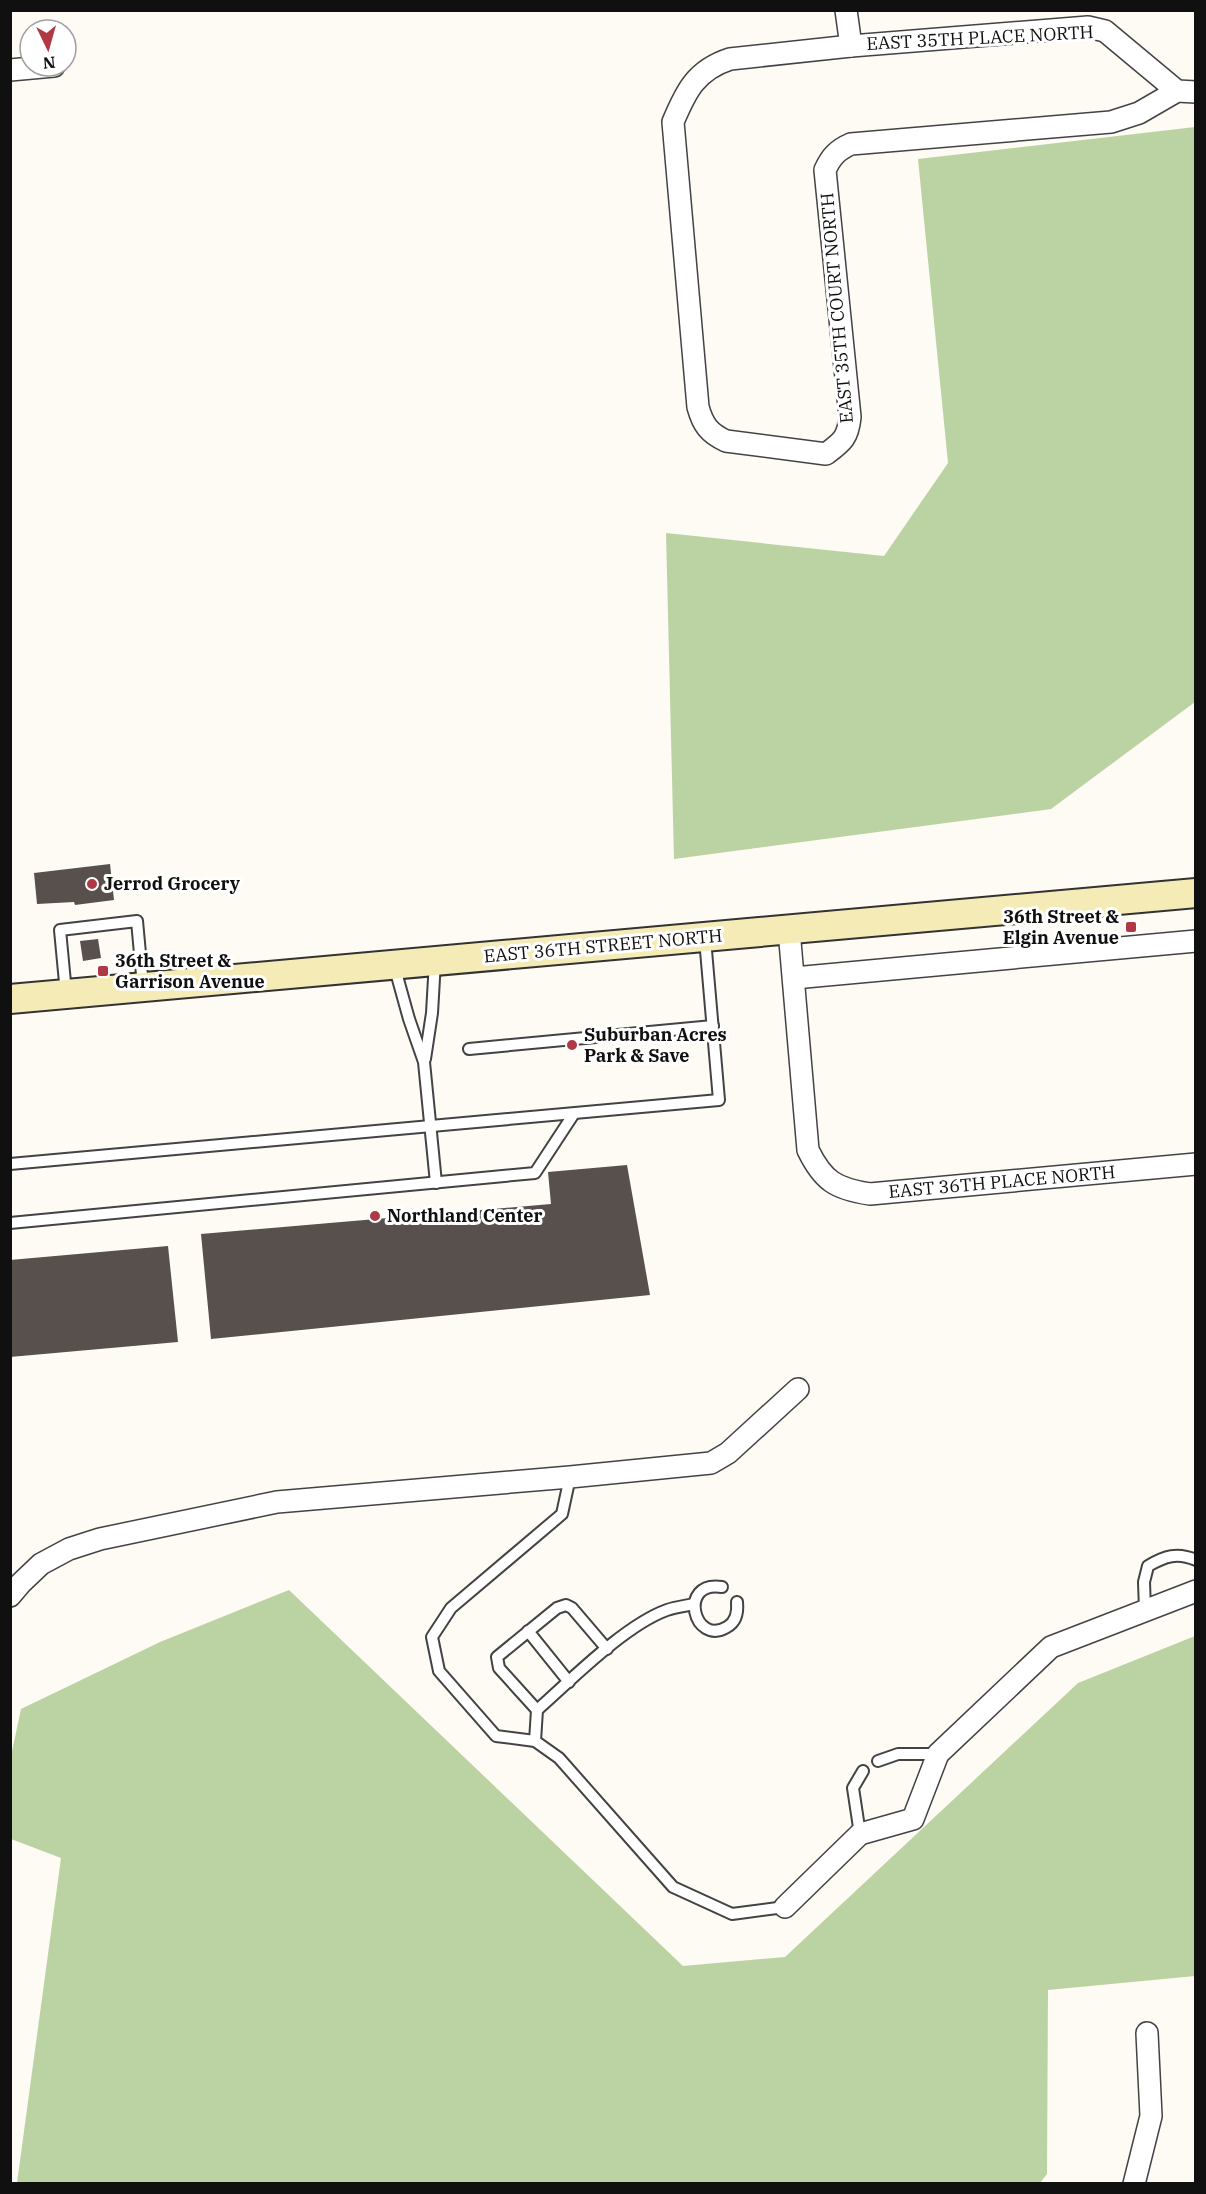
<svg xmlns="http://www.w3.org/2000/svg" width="1206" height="2194" viewBox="0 0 1206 2194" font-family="'IBM Plex Serif',serif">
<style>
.forest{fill:#bbd3a2}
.building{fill:#57504d}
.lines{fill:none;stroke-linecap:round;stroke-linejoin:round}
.lane-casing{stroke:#434343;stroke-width:14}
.street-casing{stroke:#434343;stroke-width:24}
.secondary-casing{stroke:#323232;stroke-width:32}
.lane{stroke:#fff;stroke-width:10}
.street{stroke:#fff;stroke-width:21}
.secondary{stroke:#f5ebb7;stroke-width:28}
.poi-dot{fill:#af3945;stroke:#fff;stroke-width:2}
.labels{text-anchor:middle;stroke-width:6;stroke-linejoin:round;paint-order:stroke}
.street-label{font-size:18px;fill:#101010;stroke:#fff}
.poi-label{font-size:18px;font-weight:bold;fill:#101010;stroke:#fff;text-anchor:start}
</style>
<rect width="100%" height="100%" fill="#fdfbf4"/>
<g class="forest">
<path d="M1195,127V702L1051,809L674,859L666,533L884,556L948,463L918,159Z"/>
<path d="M289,1590L683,1966L785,1957L1078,1683L1195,1636V1976L1048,1990L1047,2174L1040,2183H17L61,1858L11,1839V1756L21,1709L160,1642Z"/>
</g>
<g class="building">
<path d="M110,864L114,900L75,905L74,902L37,904L34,873Z"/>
<path d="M98,939L101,958L83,961L80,941Z"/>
<path d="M627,1165L650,1295L211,1339L201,1234L551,1204L548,1172Z"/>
<path d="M168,1246L178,1342L10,1357V1260Z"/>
</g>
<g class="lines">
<defs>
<g id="lane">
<path d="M394,965L409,1019L424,1062L436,1183"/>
<path d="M66,993L60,930L137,921L143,986"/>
<path d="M469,1049L713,1026"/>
<path d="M425,1059L432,1013L435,961"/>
<path d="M10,1164L719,1100L705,939"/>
<path d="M10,1223L535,1173L573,1115"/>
<path d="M570,1477L562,1514L451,1608L432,1637L439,1671L496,1736L535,1741L559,1758L673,1887L732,1914L785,1907"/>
<path d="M722,1587C677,1580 694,1647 727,1627C736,1622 738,1612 737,1602"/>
<path d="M1145,1610L1144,1582L1148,1566C1165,1556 1177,1552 1196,1560"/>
<path d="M528,1631L569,1682"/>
<path d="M537,1710L499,1668L497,1657L557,1608L566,1605L572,1608L607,1649"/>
<path d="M535,1741L537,1710C571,1680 625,1625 667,1610C675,1607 685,1606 694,1604"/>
<path d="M878,1761L898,1754H938"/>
<path d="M860,1834L853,1788L863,1771"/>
</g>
<g id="street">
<path d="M846,10L851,46"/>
<path d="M10,70L54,66"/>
<path d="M1177,91L1139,113L1111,122L851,144C837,150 831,157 825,170L850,417C848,438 842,442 826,454L726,441C709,433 703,425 698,407L673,122C686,91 696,70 730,59L851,46L1088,27L1105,31L1177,91L1196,92"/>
<path d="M789,930L808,1150C823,1181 836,1189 870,1194L1196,1164"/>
<path d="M794,978L1196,941"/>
<path d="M10,1596L21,1583L41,1564L69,1549L100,1539L277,1502L570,1477L711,1463L728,1453L798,1389"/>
<path d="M785,1907L860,1834L913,1819L938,1754L1051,1647L1196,1591"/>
<path d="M1134,2184L1151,2116L1147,2033"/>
</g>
<path id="secondary" d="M10,999L1196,893"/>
</defs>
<use href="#lane" class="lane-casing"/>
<use href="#street" class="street-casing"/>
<use href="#secondary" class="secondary-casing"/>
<use href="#lane" class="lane"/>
<use href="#street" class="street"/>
<use href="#secondary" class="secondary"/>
</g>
<g class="poi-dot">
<circle cx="92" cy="884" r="6"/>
<rect x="1125" y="921" width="12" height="12" rx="3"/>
<rect x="97" y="965" width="12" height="12" rx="3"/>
<circle cx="572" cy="1045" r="6"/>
<circle cx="375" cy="1216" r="6"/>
</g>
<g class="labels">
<g class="street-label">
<text transform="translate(980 38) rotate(-3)" y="6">EAST 35TH PLACE NORTH</text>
<text transform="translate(837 308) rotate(-95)" y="6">EAST 35TH COURT NORTH</text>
<text transform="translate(603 946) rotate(-5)" y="6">EAST 36TH STREET NORTH</text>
<text transform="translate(1002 1182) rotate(-5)" y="6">EAST 36TH PLACE NORTH</text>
</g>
<g class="poi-label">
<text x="104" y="890">Jerrod Grocery</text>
<text x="1119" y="923" text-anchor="end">36th Street &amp;<tspan x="1119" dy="21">Elgin Avenue</tspan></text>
<text x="115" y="967">36th Street &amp;<tspan x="115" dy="21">Garrison Avenue</tspan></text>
<text x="584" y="1041">Suburban Acres<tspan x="584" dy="21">Park &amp; Save</tspan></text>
<text x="387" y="1222">Northland Center</text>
</g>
</g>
<rect width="1206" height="2194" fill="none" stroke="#101010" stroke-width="24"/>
<g transform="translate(48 48) rotate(175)"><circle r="28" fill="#ffffff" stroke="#9f9f9f" stroke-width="1.5"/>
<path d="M0-4.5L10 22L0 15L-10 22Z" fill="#af3945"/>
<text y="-9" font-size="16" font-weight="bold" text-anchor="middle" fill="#101010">N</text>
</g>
</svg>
